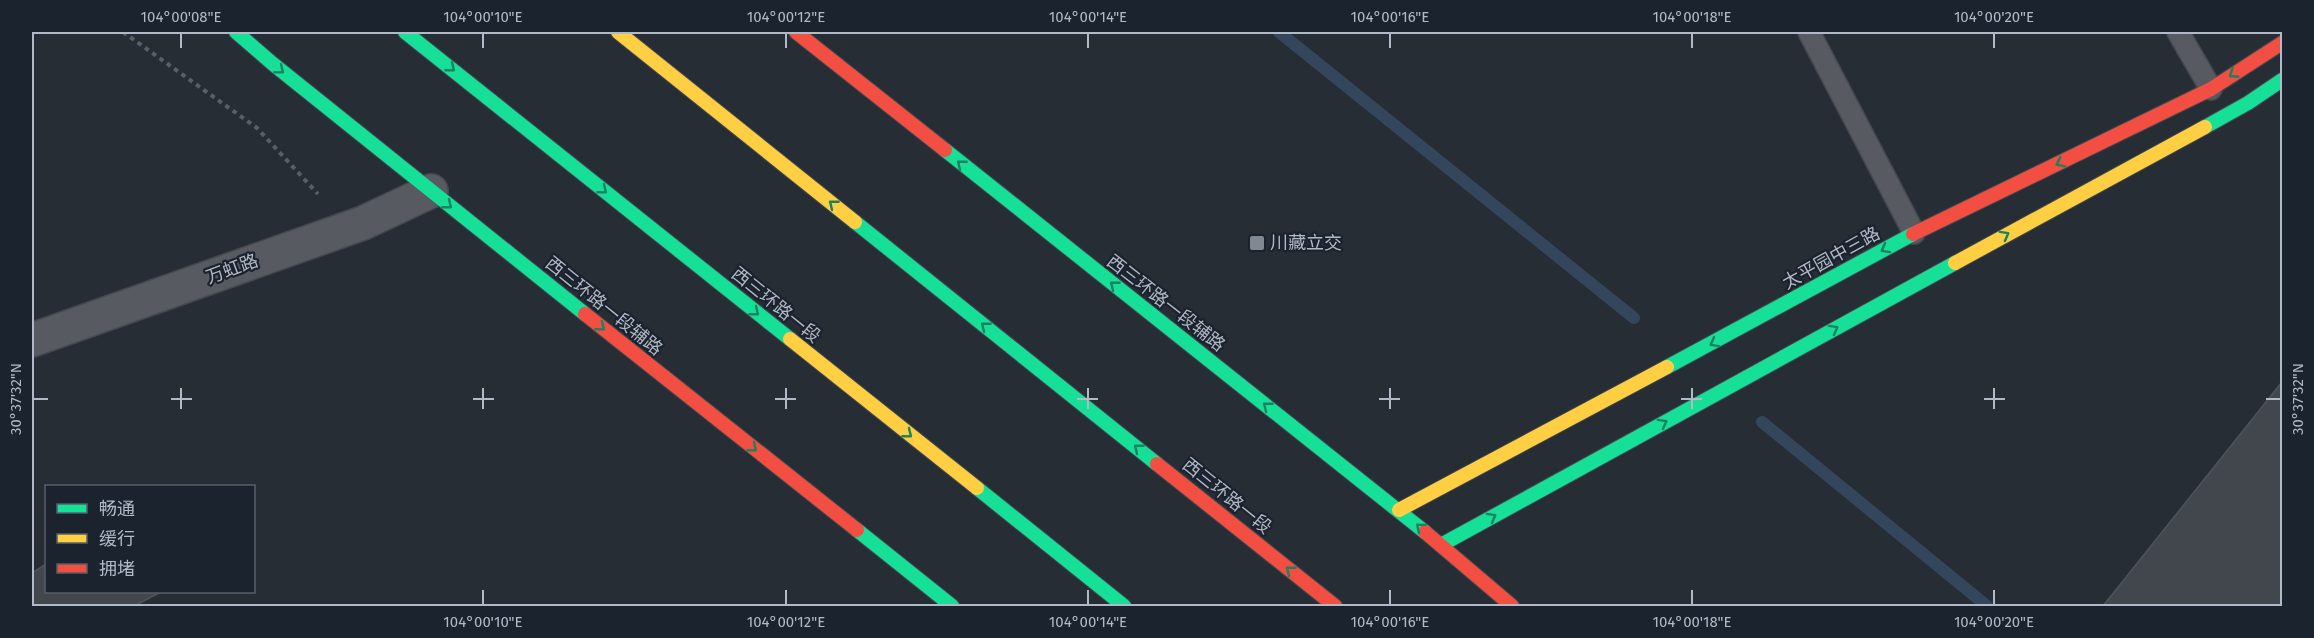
<svg xmlns="http://www.w3.org/2000/svg" width="2314" height="638" viewBox="0 0 2314 638" font-family="'Fira Sans','Noto Sans SC',sans-serif">
<style>
.lines{fill:none;stroke-linecap:round;stroke-linejoin:round}
.stream{stroke:#34465c;stroke-width:12}
.building{fill:#42474d;stroke:#4f545b;stroke-width:1.5}
.lane-casing{stroke:#45494f;stroke-width:24}
.street-casing{stroke:#45494f;stroke-width:36}
.fast-casing{stroke:#45494f;stroke-width:16}
.slow-casing{stroke:#45494f;stroke-width:16}
.jam-casing{stroke:#45494f;stroke-width:16}
.path{stroke:#5a5f65;stroke-width:4;stroke-dasharray:4.5 4.5;stroke-linecap:butt}
.lane{stroke:#575b61;stroke-width:21}
.street{stroke:#575b61;stroke-width:33}
.fast{stroke:#16e098;stroke-width:14}
.slow{stroke:#ffcf43;stroke-width:14}
.jam{stroke:#f24e42;stroke-width:14}
.oneway{stroke:#188263}
.ticks{fill:none;stroke:#b0b9c5;stroke-width:2}
.poi-dot{fill:#808892;stroke:#1b232e;stroke-width:2}
.labels{text-anchor:middle;stroke-width:4.5;stroke-linejoin:round;paint-order:stroke}
.poi-label{font-size:18px;fill:#b0b9c5;stroke:#1b232e;text-anchor:start}
.street-label{font-size:18px;fill:#b0b9c5;stroke:#1b232e}
.neatline{fill:none;stroke:#b0b9c5;stroke-width:2}
.ticks-label{font-size:15px;text-anchor:middle;fill:#b0b9c5}
</style>
<rect width="100%" height="100%" fill="#272d34"/>
<g class="lines">
<g class="stream">
<path d="M1279,32L1634,318"/>
<path d="M1762,422L1987,606"/>
</g>
</g>
<g class="building">
<path d="M2282,382V606H2103Z"/>
<path d="M46,564V592H161L134,606H32V573Z"/>
</g>
<g class="lines">
<defs>
<g id="lane">
<path d="M1809,32L1914,233"/>
<path d="M2178,32L2211,89"/>
</g>
<path id="street" d="M32,340L363,223L431,191"/>
<g id="fast">
<path d="M236,32L273,64L585,314"/>
<path d="M405,32L790,339"/>
<path d="M2205,127L2248,103L2282,80"/>
<path d="M945,150L1425,532"/>
<path d="M855,222L1157,464"/>
<path d="M1667,367L1913,234"/>
<path d="M977,488L1124,606"/>
<path d="M857,530L952,606"/>
<path d="M1441,545L1955,263"/>
</g>
<g id="slow">
<path d="M618,32L855,222"/>
<path d="M1955,263L2205,127"/>
<path d="M790,339L977,488"/>
<path d="M1399,510L1667,367"/>
</g>
<g id="jam">
<path d="M796,32L945,150"/>
<path d="M1913,234L2211,89L2282,43"/>
<path d="M585,314L857,530"/>
<path d="M1157,464L1335,606"/>
<path d="M1425,532L1512,606"/>
</g>
</defs>
<use href="#lane" class="lane-casing"/>
<use href="#street" class="street-casing"/>
<use href="#fast" class="fast-casing"/>
<use href="#slow" class="slow-casing"/>
<use href="#jam" class="jam-casing"/>
<path class="path" d="M123,32L257,128L318,194"/>
<use href="#lane" class="lane"/>
<use href="#street" class="street"/>
<use href="#fast" class="fast"/>
<use href="#slow" class="slow"/>
<use href="#jam" class="jam"/>
</g>
<defs><path id="oneway-chevron" d="M-2-3.5L2.5 0L-2 3.5" fill="none" stroke-width="1.6" stroke-linecap="round" stroke-linejoin="round" transform="scale(1.5)"/></defs>
<g class="oneway">
<use href="#oneway-chevron" transform="translate(451 68) rotate(39)"/>
<use href="#oneway-chevron" transform="translate(280 70) rotate(39)"/>
<use href="#oneway-chevron" transform="translate(2233 74) rotate(147)"/>
<use href="#oneway-chevron" transform="translate(2060 163) rotate(154)"/>
<use href="#oneway-chevron" transform="translate(961 164) rotate(-141)"/>
<use href="#oneway-chevron" transform="translate(603 190) rotate(39)"/>
<use href="#oneway-chevron" transform="translate(833 204) rotate(-141)"/>
<use href="#oneway-chevron" transform="translate(448 205) rotate(39)"/>
<use href="#oneway-chevron" transform="translate(2005 235) rotate(-29)"/>
<use href="#oneway-chevron" transform="translate(1885 249) rotate(151)"/>
<use href="#oneway-chevron" transform="translate(1114 285) rotate(-142)"/>
<use href="#oneway-chevron" transform="translate(755 312) rotate(39)"/>
<use href="#oneway-chevron" transform="translate(985 326) rotate(-141)"/>
<use href="#oneway-chevron" transform="translate(601 327) rotate(39)"/>
<use href="#oneway-chevron" transform="translate(1834 329) rotate(-29)"/>
<use href="#oneway-chevron" transform="translate(1714 343) rotate(151)"/>
<use href="#oneway-chevron" transform="translate(1267 406) rotate(-142)"/>
<use href="#oneway-chevron" transform="translate(1663 423) rotate(-29)"/>
<use href="#oneway-chevron" transform="translate(908 434) rotate(39)"/>
<use href="#oneway-chevron" transform="translate(753 448) rotate(39)"/>
<use href="#oneway-chevron" transform="translate(1138 448) rotate(-141)"/>
<use href="#oneway-chevron" transform="translate(1492 517) rotate(-29)"/>
<use href="#oneway-chevron" transform="translate(1420 527) rotate(-140)"/>
<use href="#oneway-chevron" transform="translate(1290 570) rotate(-141)"/>
</g>
<path class="ticks" d="M181,33V48M483,33V48M786,33V48M1088,33V48M1390,33V48M1692,33V48M1994,33V48M181,388V409M483,388V409M786,388V409M1088,388V409M1390,388V409M1692,388V409M1994,388V409M33,399H48M171,399H192M473,399H494M775,399H796M1077,399H1098M1379,399H1400M1681,399H1702M1984,399H2005M2266,399H2281M483,590V605M786,590V605M1088,590V605M1390,590V605M1692,590V605M1994,590V605"/>
<rect class="poi-dot" x="1249" y="235" width="16" height="16" rx="3"/>
<g class="labels">
<g class="poi-label">
<text x="1270" y="249">川藏立交</text>
</g>
<g class="street-label">
<text transform="translate(1831 258) rotate(-29)" y="6">太平园中三路</text>
<text transform="translate(232 269) rotate(-20)" y="6">万虹路</text>
<text transform="translate(1166 303) rotate(38)" y="6">西三环路一段辅路</text>
<text transform="translate(776 305) rotate(39)" y="6">西三环路一段</text>
<text transform="translate(604 306) rotate(39)" y="6">西三环路一段辅路</text>
<text transform="translate(1227 496) rotate(39)" y="6">西三环路一段</text>
</g>
</g>
<rect width="2314" height="638" fill="none" stroke="#1b232e" stroke-width="66"/>
<rect x="45" y="485" width="210" height="108" fill="#1b232e" stroke="#575f6a" stroke-width="1.5"/>
<rect x="57" y="504" width="30" height="9" fill="#16e098" stroke="#575f6a" stroke-width="1.5"/>
<text x="99" y="515" font-size="18" fill="#b0b9c5">畅通</text>
<rect x="57" y="534" width="30" height="9" fill="#ffcf43" stroke="#575f6a" stroke-width="1.5"/>
<text x="99" y="545" font-size="18" fill="#b0b9c5">缓行</text>
<rect x="57" y="564" width="30" height="9" fill="#f24e42" stroke="#575f6a" stroke-width="1.5"/>
<text x="99" y="575" font-size="18" fill="#b0b9c5">拥堵</text>
<rect x="33" y="33" width="2248" height="572" class="neatline"/>
<g class="ticks-label">
<text x="181" y="22">104°00'08"E</text>
<text x="483" y="22">104°00'10"E</text>
<text x="786" y="22">104°00'12"E</text>
<text x="1088" y="22">104°00'14"E</text>
<text x="1390" y="22">104°00'16"E</text>
<text x="1692" y="22">104°00'18"E</text>
<text x="1994" y="22">104°00'20"E</text>
<text transform="translate(16 399) rotate(-90)" y="5">30°37'32"N</text>
<text transform="translate(2298 399) rotate(-90)" y="5">30°37'32"N</text>
<text x="483" y="627">104°00'10"E</text>
<text x="786" y="627">104°00'12"E</text>
<text x="1088" y="627">104°00'14"E</text>
<text x="1390" y="627">104°00'16"E</text>
<text x="1692" y="627">104°00'18"E</text>
<text x="1994" y="627">104°00'20"E</text>
</g>
</svg>
